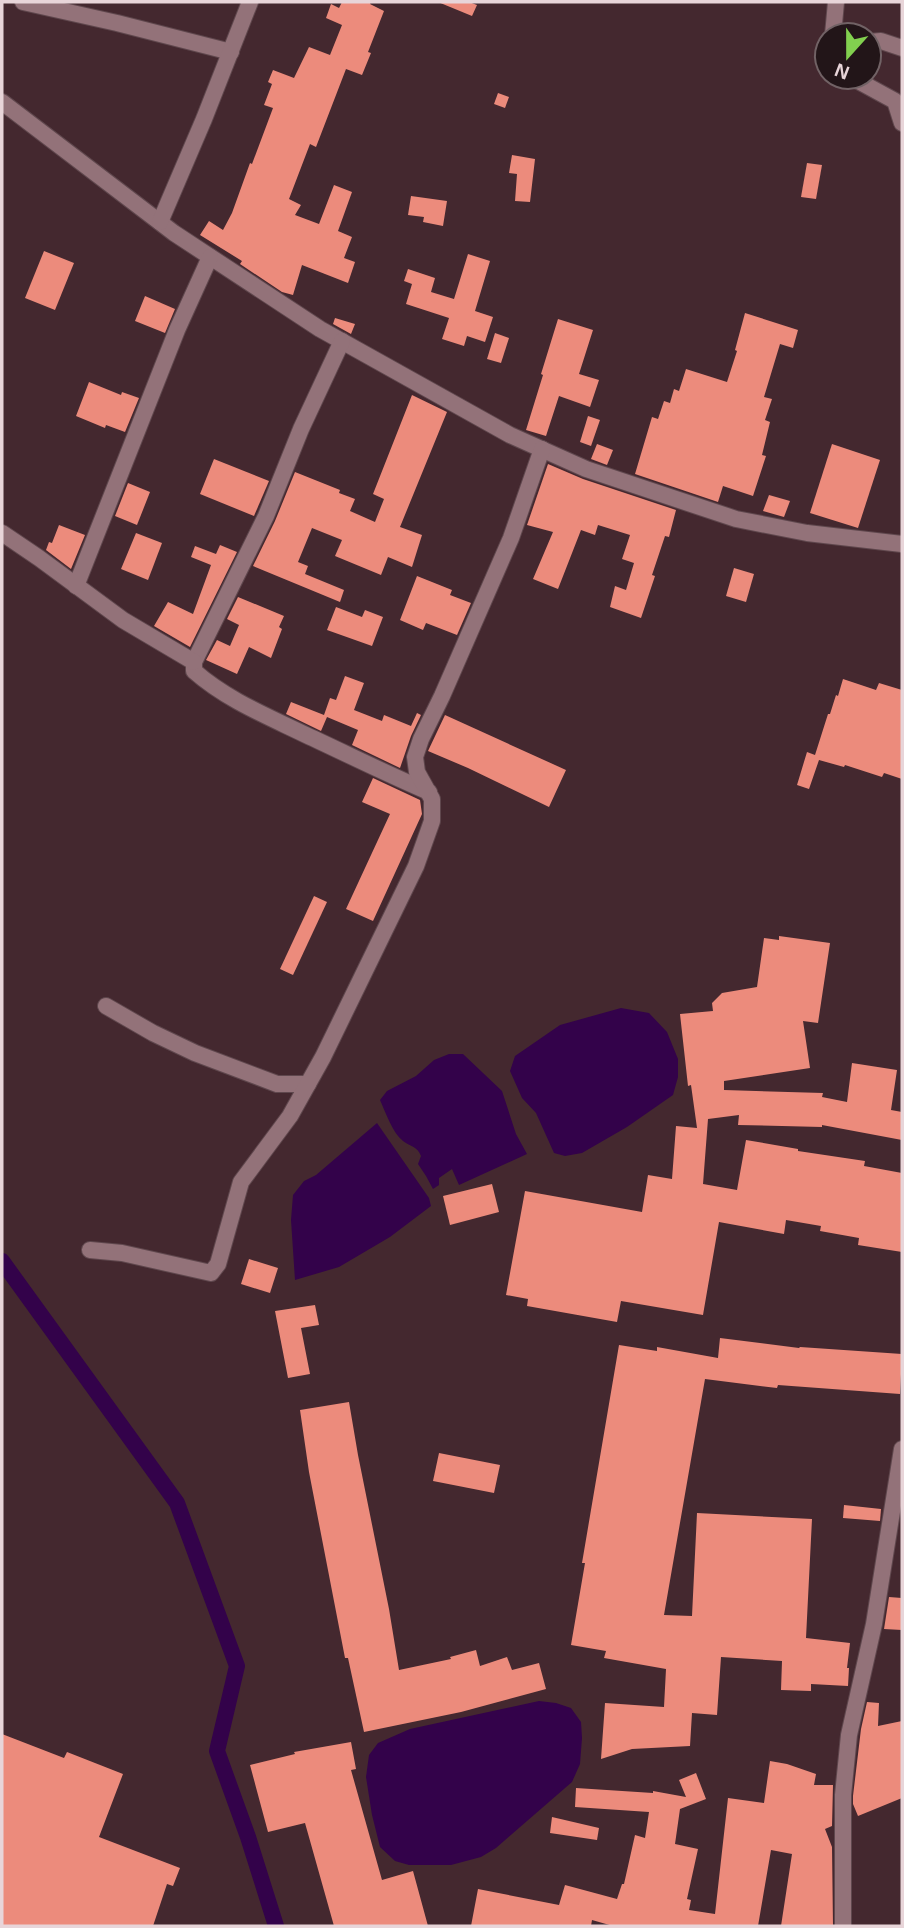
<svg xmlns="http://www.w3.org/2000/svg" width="904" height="1928" viewBox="0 0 904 1928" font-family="Helvetica,sans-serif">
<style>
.water{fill:#33024a}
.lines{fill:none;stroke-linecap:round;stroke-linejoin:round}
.canal{stroke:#33024a;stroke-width:16}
.building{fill:#ec8b7c}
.minor-casing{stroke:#5f474d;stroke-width:18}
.minor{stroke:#937279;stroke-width:16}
</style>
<rect width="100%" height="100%" fill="#44282f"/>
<g class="water">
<path d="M621,1008L649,1013L667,1032L678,1059V1077L673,1095L627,1127L582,1153L565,1156L554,1153L536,1113L522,1098L510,1071L515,1056L560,1025Z"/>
<path d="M449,1054H463L502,1091L516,1134L527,1154L459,1185L452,1169L439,1178V1185L433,1189L426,1176L418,1164L421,1156C417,1146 411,1147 403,1141C392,1132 386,1113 380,1100L387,1091L416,1076L434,1060Z"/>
<path d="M377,1123L429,1198L431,1206L390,1237L339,1267L295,1280L291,1220L293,1195L304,1181L316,1175Z"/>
<path d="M539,1701L556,1703L571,1708L581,1722L582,1738L580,1764L572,1782L496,1848L481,1857L451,1865H409L395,1861L380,1847L372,1815L366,1777L369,1755L378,1743L410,1729Z"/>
</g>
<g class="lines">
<path class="canal" d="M2,1261L177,1503L237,1666L217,1751L248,1837L276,1926"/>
</g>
<g class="building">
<path d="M342,2H371L370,4L384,11L368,52L371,53L362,75L346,69L316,147L310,144L289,199L301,205L295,215L319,224L334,185L352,192L338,231L352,237L344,258L355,262L348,283L302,265L293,295L282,292L240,264L242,261L200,235L209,221L223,230L232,213L250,163L252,164L273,108L264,105L272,84L268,82L273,70L294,78L309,47L330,55L342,25L326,18L331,4L339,8Z"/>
<path d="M438,2H469L477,5L472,16Z"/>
<path d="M498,93L509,97L505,108L494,104Z"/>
<path d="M512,155L535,159L530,202L515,201L517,174L509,173Z"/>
<path d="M807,163L822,165L816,199L801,197Z"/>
<path d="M411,196L447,201L443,226L423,222L424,217L408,215Z"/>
<path d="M44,251L74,263L55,310L25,298Z"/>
<path d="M468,254L490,261L475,311L493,317L485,342L467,336L464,346L442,339L449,318L406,304L412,284L404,281L408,269L435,278L431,292L454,299Z"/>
<path d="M145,296L175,309L165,333L135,321Z"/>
<path d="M745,313L798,330L793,348L780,344L764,397L772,399L765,420L770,422L762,455L766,456L753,496L723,486L718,502L635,474L652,417L658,419L664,401L670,403L674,389L679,391L686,369L727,382L737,351L735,350Z"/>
<path d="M335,318L355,324L351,334L333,324Z"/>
<path d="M558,319L593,330L579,374L599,380L590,407L559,396L546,436L526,430L543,375L541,374Z"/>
<path d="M495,333L509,338L501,363L487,359Z"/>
<path d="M89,382L121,395L122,392L139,398L125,432L106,425L105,428L76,416Z"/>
<path d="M412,395L447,412L400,527L422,535L412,567L388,557L381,575L335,556L342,540L312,528L298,562L308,566L305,574L344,590L340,602L253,566L275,521L295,472L340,490L339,493L355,499L350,511L375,522L384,499L373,494Z"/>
<path d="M588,416L600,420L591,446L580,442Z"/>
<path d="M597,444L613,450L607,465L591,459Z"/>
<path d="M832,444L880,460L858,528L810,513Z"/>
<path d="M214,459L269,481L254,516L200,494Z"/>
<path d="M548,464L583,479L676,510L669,537L665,536L652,575L655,576L641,618L610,607L615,586L626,590L634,563L622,559L630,535L598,525L595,535L581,530L558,589L533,579L553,532L527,525Z"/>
<path d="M128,483L150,492L137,525L115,516Z"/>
<path d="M769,495L790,501L784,517L763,511Z"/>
<path d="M59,525L85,535L71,569L46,550L49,542L52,543Z"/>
<path d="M136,533L162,543L148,580L121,569Z"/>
<path d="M220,545L237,552L190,647L154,626L168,602L193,614L211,565L191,557L195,546L216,554Z"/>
<path d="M734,568L754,574L746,602L726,596Z"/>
<path d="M417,576L452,590L450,595L471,603L457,635L426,623L423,630L400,620Z"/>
<path d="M238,597L284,616L279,627L282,629L271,658L249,647L237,674L206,660L217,640L230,646L239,625L227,619Z"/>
<path d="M336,607L362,617L365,610L383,617L372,646L327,630Z"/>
<path d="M345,676L364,683L354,710L382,721L384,715L411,726L417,713L421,715L411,736L400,768L352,745L358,730L327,717L321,731L286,714L291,702L324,715L330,698L336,700Z"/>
<path d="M843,679L876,690L879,683L902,690V779L884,773L882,777L845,765L844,767L819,760L809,789L797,785L807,752L815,755L828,714H830L836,695L838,696Z"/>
<path d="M445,715L566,770L549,807L468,768L428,751Z"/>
<path d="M373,778L420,800L422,814L373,921L346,909L390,814L362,802Z"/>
<path d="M314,896L327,902L293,975L280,969Z"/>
<path d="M779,936L830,943L818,1023L803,1021L810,1068L724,1081V1090L823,1093L822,1097L847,1102L852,1063L897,1070L891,1110L902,1112V1140L822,1125V1127L738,1125L739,1115L708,1119L703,1184L737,1190L746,1140L798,1149V1151L865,1161L864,1166L902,1173V1252L858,1245L859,1238L820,1231L821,1226L786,1220L784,1234L719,1222L703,1315L621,1301L617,1322L527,1306L528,1299L506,1295L525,1191L642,1212L648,1175L672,1179L676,1126L697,1128L691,1085L688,1086L680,1014L713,1011L712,1003L722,993L757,987L764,938L779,940Z"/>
<path d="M492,1184L499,1212L450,1225L443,1196Z"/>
<path d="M249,1259L278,1268L270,1293L241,1284Z"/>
<path d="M315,1305L319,1325L301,1328L310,1374L288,1378L275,1311Z"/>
<path d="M720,1338L799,1348L800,1347L902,1354L900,1394L778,1385L777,1388L705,1379L664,1615L692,1616L697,1513L812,1519L806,1638L850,1643L847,1668H849L848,1686L811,1684V1691L781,1690L782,1661L721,1657L717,1715L692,1713L690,1746L632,1749L601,1759L605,1703L664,1707L666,1669L604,1658L606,1651L571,1645L585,1563H582L619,1345L657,1351V1347L718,1358Z"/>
<path d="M349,1402L358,1455L389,1609L399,1670L451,1659L450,1657L476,1650L480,1666L507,1657L512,1670L539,1663L546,1689L461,1712L364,1732L348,1658H345L309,1472L300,1410Z"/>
<path d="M439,1453L500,1465L494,1493L433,1481Z"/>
<path d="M844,1505L881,1509L880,1521L843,1518Z"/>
<path d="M889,1597L902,1598V1630L884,1629Z"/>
<path d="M867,1702L879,1703L878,1726L902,1721V1798L858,1816L853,1804V1796L861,1729Z"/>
<path d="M2,1734L64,1758L67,1752L123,1774L99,1837L180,1868L173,1886L167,1884L153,1926H2Z"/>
<path d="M351,1742L356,1769L351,1770L382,1880L413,1871L428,1926H334L305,1823L268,1832L250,1765L295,1754L294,1752Z"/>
<path d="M770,1761L787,1764L816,1774L814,1785H833L832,1826L825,1829L832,1847L833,1926H781L792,1854L771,1850L758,1926H613L592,1920L591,1926H471L478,1889L559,1905L565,1885L617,1899L622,1884H624L635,1835L645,1838L649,1812L575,1807L576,1788L653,1793V1791L686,1797L679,1780L696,1773L706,1799L680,1809L675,1844L698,1849L687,1899L691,1900L689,1910L715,1914L728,1798L764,1803Z"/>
<path d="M552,1817L599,1828L597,1840L550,1833Z"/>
</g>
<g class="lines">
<defs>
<g id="minor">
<path d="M23,2L117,23L231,52"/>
<path d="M833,35L836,2"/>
<path d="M869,42L881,41L902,48"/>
<path d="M851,77L895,101L902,123"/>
<path d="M2,102L174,233L320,329L510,435L586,469L736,519L807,533L902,544"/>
<path d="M160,222L204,119L250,2"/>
<path d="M342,341L301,429L266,516L194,662V671C227,700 267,716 306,735C347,754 387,774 429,792"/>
<path d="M2,533L39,558L123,620L194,662"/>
<path d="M76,586L177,330L210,257"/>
<path d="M106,1006L153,1033L195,1053L277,1084H308"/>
<path d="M90,1250L122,1253L211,1273L218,1264L241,1182L290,1116L323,1057L416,866L432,821V799L417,772L415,757L421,739L442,696L511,538L542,449"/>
<path d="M843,1926V1795L849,1735L874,1624L902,1449"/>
</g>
</defs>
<use href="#minor" class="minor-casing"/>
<use href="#minor" class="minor"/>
</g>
<rect width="904" height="1928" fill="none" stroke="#e8d5d9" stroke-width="7"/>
<g transform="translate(848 56) rotate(201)"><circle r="33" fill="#221518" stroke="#716265" stroke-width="2"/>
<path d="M0-5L12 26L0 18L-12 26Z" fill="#82d04f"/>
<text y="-10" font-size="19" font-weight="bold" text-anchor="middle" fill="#e8d5d9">N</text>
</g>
</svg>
